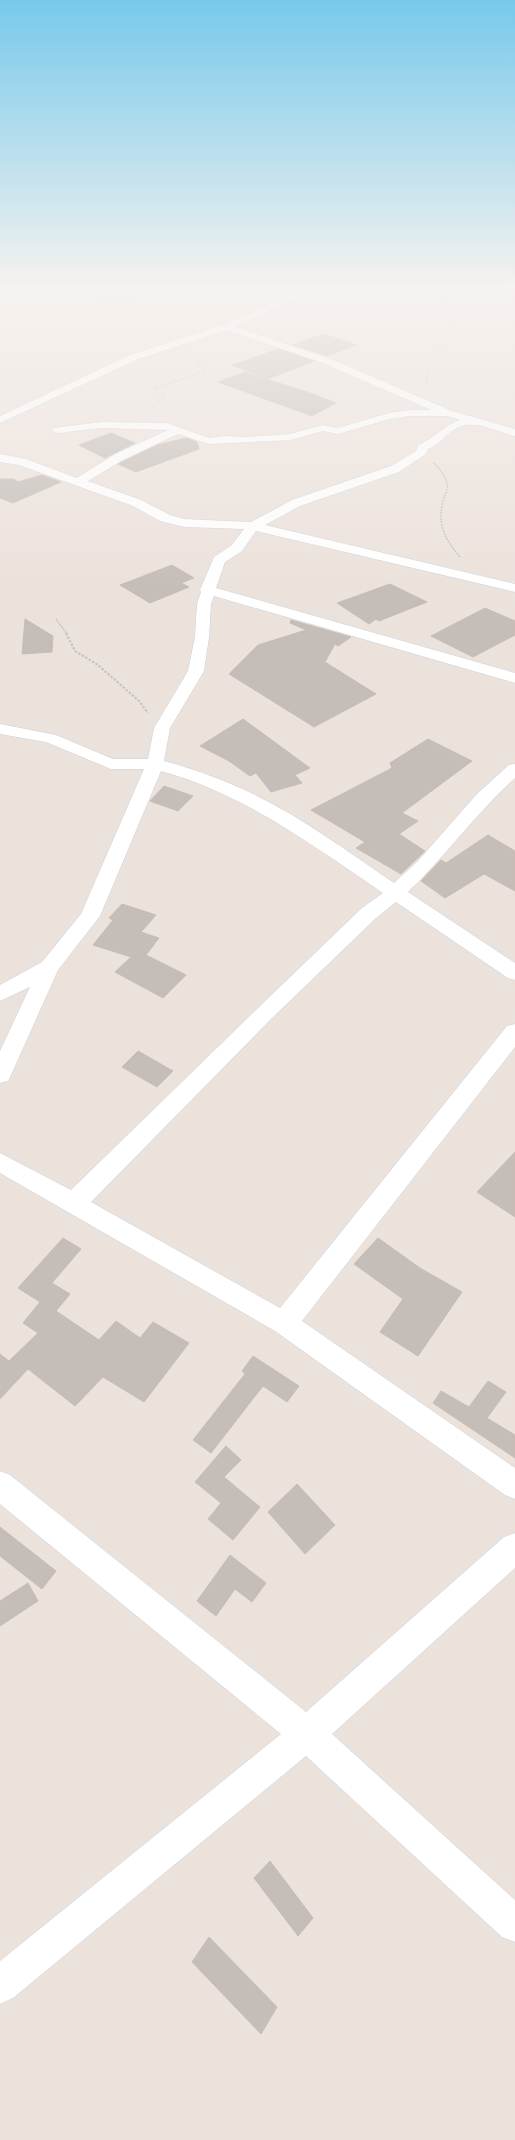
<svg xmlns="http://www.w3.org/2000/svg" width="515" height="2140" viewBox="0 0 515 2140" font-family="Signika,sans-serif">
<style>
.building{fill:#c4bdb8;stroke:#c8bdb6}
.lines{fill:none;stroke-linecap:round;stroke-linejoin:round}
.minor-casing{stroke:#cad1dc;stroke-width:1}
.path-far2{stroke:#c3c3c3;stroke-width:1;stroke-dasharray:1.5 1;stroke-linecap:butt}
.path-far1{stroke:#c3c3c3;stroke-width:1.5;stroke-dasharray:2 1;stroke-linecap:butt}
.path{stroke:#c3c3c3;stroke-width:2;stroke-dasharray:2.5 1.5;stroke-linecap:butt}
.minor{fill:#fff;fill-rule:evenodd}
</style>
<rect width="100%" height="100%" fill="#ece2dc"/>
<g class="building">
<path d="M323,334L357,345L327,356L293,345Z"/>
<path d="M279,349L314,361L268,379L232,365Z"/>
<path d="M245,372L310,393L336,403L312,416L218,382Z"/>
<path d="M111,433L135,443L105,458L79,445Z"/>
<path d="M186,438L197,442L199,449L136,472L118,464L157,445Z"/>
<path d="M42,475L61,482L13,503L0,498V479H14L18,482Z"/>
<path d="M172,565L194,578L181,583L189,587L150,603L120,585Z"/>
<path d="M390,584L427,602L379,621L376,619L369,624L337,603Z"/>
<path d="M485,608L515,621V635L473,657L431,636Z"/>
<path d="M25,619L53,636L52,652L22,654Z"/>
<path d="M291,620L351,637L338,646L335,644L325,662L376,694L314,727L229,674L258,645L306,630L290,623Z"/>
<path d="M243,719L310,768L295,775L302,783L271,792L256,773L250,776L229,761L200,746Z"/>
<path d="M428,739L472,761L402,813L418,821L399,834L425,851L401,874L356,848L365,842L311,810L392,768L390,763Z"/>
<path d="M164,786L193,796L178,811L150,801Z"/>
<path d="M488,835L515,851V891L484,874L445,898L421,881L441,860L446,863Z"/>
<path d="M122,904L156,915L141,932L159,938L146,955L186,975L163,998L115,972L131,957L93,945L113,920L109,918Z"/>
<path d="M138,1051L173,1071L157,1087L122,1067Z"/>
<path d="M515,1152V1217L477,1192Z"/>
<path d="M63,1238L81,1249L52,1283L70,1294L56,1311L99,1340L116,1321L140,1338L153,1322L189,1343L144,1402L103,1377L75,1406L28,1369L0,1399V1354L9,1361L38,1333L23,1323L40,1302L18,1288Z"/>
<path d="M378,1238L420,1268L462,1292L418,1356L380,1332L403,1299L354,1264Z"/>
<path d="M253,1356L299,1386L287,1402L263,1386L211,1453L193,1440L245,1374L242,1371Z"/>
<path d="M488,1381L506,1392L487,1418L515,1435V1458L433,1403L441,1391L469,1407Z"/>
<path d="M226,1446L241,1460L224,1477L260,1507L233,1540L208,1519L221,1503L195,1482Z"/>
<path d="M297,1484L335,1525L305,1554L268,1512Z"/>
<path d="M0,1527L56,1571L42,1589L0,1556Z"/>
<path d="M230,1555L266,1583L252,1602L235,1589L216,1616L197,1601Z"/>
<path d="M28,1583L38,1601L0,1626V1601Z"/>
<path d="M270,1861L313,1918L298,1936L254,1878Z"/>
<path d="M209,1937L277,2007L261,2034L192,1962Z"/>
</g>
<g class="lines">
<defs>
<g id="minor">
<path d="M311,287H322L235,327L331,359L452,411L515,429V436C495,432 474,418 455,429C445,435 440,445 428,449L426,454L399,472L300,506L265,525L515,584V592L256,531L242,551L225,562L216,588L515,673V683L214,596L211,604L209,637L204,671L170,728L164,761C194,769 224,780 253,794C303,818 348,852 394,883L418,861L477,794L509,765L515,764V778C476,813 446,856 408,892L515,963V980L508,978L396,902L376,918L272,1018L91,1202L280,1308L507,1026L515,1024V1047L302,1321L515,1468V1499L505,1495L275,1331L0,1173V1153L71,1190L258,1008L362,908L383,893C312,845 244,794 161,771L100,916L58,970L11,1075L8,1081L0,1083V1051L30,987L0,1001V985L42,962L81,914L144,769H111L46,742L0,734V724L56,735L113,759H148L154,728L188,671L195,637L197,604L201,592L200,590L214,557L232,545L244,529L184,527L160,521L133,506L19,465L0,462V454L26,459L77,478L115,454L168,430L102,428L58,433L54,432L52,430L54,428L102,422L167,423L209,438L226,436L247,437L290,434L323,425L338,428L389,413L409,410H431L323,363L226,330L138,359L0,423V416L130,355L223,325ZM409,416H447L460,420C443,426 434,439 418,445L416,451L391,466L292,500L251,522L184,519L170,515L141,500L88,481L123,460L178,434L209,444L291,440L323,431L338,434L390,419Z"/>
<path d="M0,1471L10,1475L306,1712L504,1537L515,1533V1568L332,1734L515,1900V1942L502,1937L306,1756L13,1998L0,2004V1961L281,1734L0,1504Z"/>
</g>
</defs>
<use href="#minor" class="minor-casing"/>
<g class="path-far2">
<path d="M72,287L103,299L136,303L198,319"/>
<path d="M426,387C429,341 478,342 431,287"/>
<path d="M155,410L154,406L165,397L154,388L204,372L205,368L198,363L200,360L194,353"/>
</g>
<g class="path-far1">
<path d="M434,463C459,490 441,489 441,516C441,533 450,545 460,557"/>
<path d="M56,619L67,634"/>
</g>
<path class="path" d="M66,633L75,651L98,665L139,701L148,713"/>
<use href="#minor" class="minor"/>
</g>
<linearGradient id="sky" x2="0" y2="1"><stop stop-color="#77c9eb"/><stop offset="0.49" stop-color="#f6f2ef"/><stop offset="1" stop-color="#f6f2ef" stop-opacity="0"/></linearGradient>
<rect width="515" height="586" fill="url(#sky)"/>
</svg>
